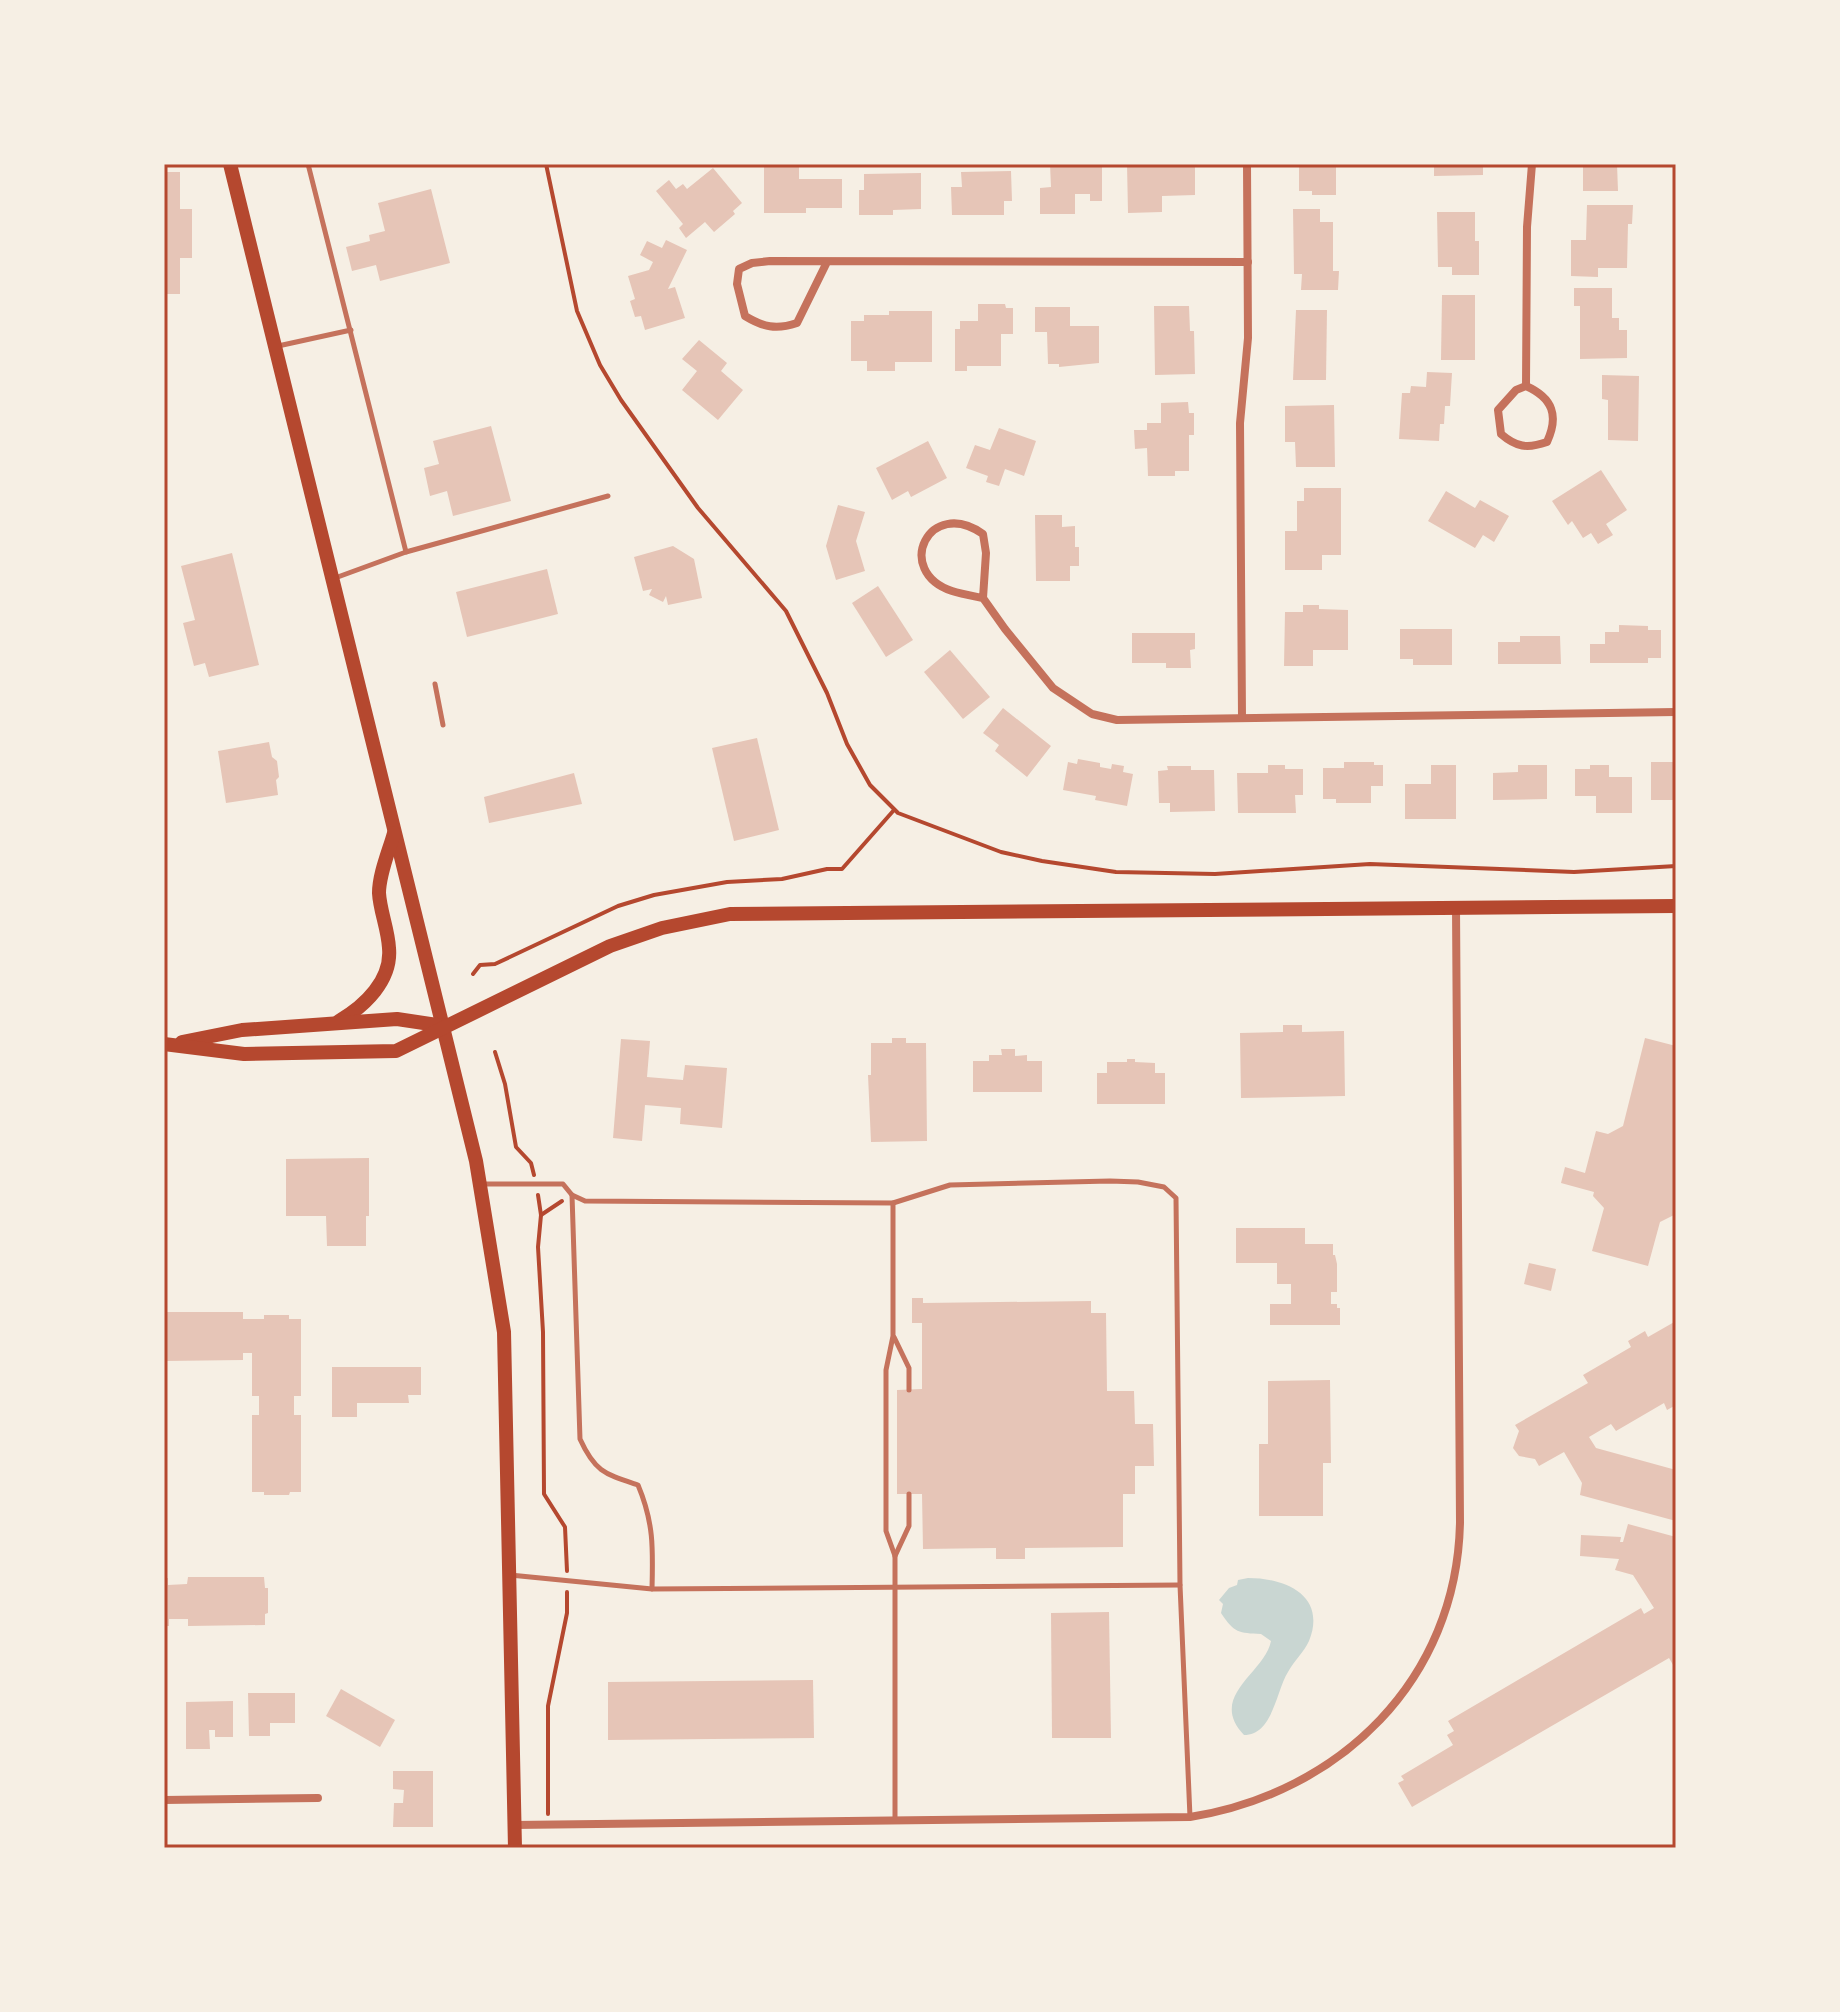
<svg xmlns="http://www.w3.org/2000/svg" width="1840" height="2012" viewBox="0 0 1840 2012" font-family="Roboto,sans-serif">
<style>
.water{fill:#c9d6d2}
.building{fill:#e6c5b7}
.lines{fill:none;stroke-linecap:round;stroke-linejoin:round}
.path{stroke:#b5482f;stroke-width:4}
.service{stroke:#c5725c;stroke-width:5}
.minor{stroke:#c5725c;stroke-width:8}
.secondary{stroke:#b5482f;stroke-width:14}
.neatline{fill:none;stroke:#b5482f;stroke-width:3}
</style>
<rect width="100%" height="100%" fill="#f6efe4"/>
<path class="water" d="M1248,1578C1286,1578 1327,1596 1309,1641C1304,1652 1294,1661 1288,1672C1276,1691 1273,1735 1244,1735C1207,1696 1265,1673 1271,1641L1261,1634C1239,1633 1234,1633 1221,1613L1223,1604L1219,1600L1229,1588L1237,1585L1238,1580Z"/>
<g class="building">
<path d="M1050,164H1102V201H1090V194H1075V214H1040V188L1051,187Z"/>
<path d="M1127,164H1195V195L1162,196V212L1128,213Z"/>
<path d="M1299,164H1336V195H1312V191H1299Z"/>
<path d="M1434,164H1483V175L1434,176Z"/>
<path d="M1583,164H1617L1618,191H1583Z"/>
<path d="M764,167H799V179H842V208H806V213H764Z"/>
<path d="M713,168L742,203L733,211L735,214L714,232L705,222L686,238L679,228L683,224L656,191L669,180L676,189L683,184L687,189Z"/>
<path d="M1011,171L1012,201H1004V215H952L951,187H962L961,172Z"/>
<path d="M164,172H180V209H192V258H180V294H164Z"/>
<path d="M921,173V209L893,210V215H859V190H864V174Z"/>
<path d="M431,189L450,263L380,281L376,265L352,271L346,247L370,241L369,235L385,231L378,203Z"/>
<path d="M1587,205H1633L1632,224H1628L1627,268H1598V277L1571,276V240H1586Z"/>
<path d="M1293,209H1320V222H1333V271H1339L1338,290H1301L1302,274H1294Z"/>
<path d="M1437,212H1475V241H1479V275H1452V267H1438Z"/>
<path d="M666,240L687,250L668,289L675,287L685,318L645,330L641,316L635,317L630,301L635,299L628,276L649,270L653,262L640,255L647,241L662,248Z"/>
<path d="M1574,288H1612V318H1619V330H1627V358L1580,359V306H1574Z"/>
<path d="M1442,295H1475V360H1441Z"/>
<path d="M978,304H1005L1006,308H1013V334H1001V366H967V371H955V329H960V321H978Z"/>
<path d="M1154,306H1189L1190,331H1194L1195,374L1155,375Z"/>
<path d="M1035,307H1070V326H1099V363L1059,367V364H1048L1047,332H1035Z"/>
<path d="M1296,310H1327L1326,380H1293Z"/>
<path d="M889,311H932V362H895V371H867V361H851V321H864V315H889Z"/>
<path d="M699,340L727,363L721,371L743,390L718,420L682,390L697,371L682,359Z"/>
<path d="M1427,372L1452,373L1450,406H1445L1444,424H1440L1439,441L1399,439L1402,393H1410L1411,386L1426,387Z"/>
<path d="M1602,375L1639,376L1638,441L1608,440V400L1602,399Z"/>
<path d="M1188,402L1189,413H1194V435H1189V471H1175V476H1148L1147,448L1135,449L1134,430H1147V423H1161V403Z"/>
<path d="M1334,405L1335,467H1296L1295,442H1285V406Z"/>
<path d="M491,426L511,501L453,516L447,491L430,496L424,468L439,464L433,441Z"/>
<path d="M999,428L1036,441L1024,476L1005,469L999,486L986,482L988,476L966,468L975,445L990,450Z"/>
<path d="M928,441L947,478L911,497L908,491L892,500L876,468Z"/>
<path d="M1601,470L1627,510L1606,524L1613,535L1598,544L1591,533L1583,538L1572,521L1568,525L1552,501Z"/>
<path d="M1304,488H1341V555H1322V570H1285V531H1297V501H1304Z"/>
<path d="M1446,491L1475,508L1480,500L1509,516L1494,542L1483,535L1475,548L1428,521Z"/>
<path d="M838,505L865,512L856,541L865,571L836,580L826,546Z"/>
<path d="M1035,515H1062V527L1075,526V547H1079V566H1070V581H1036Z"/>
<path d="M673,546L694,559L702,598L668,605L666,596L663,602L649,595L652,589L643,591L634,557Z"/>
<path d="M232,553L259,665L209,677L205,663L194,666L183,623L195,620L181,566Z"/>
<path d="M547,569L558,614L467,637L456,592Z"/>
<path d="M878,586L913,640L886,657L852,603Z"/>
<path d="M1303,605H1319V609L1348,610V650H1313V666H1284L1285,612H1303Z"/>
<path d="M1619,625L1648,626V630H1661V658H1648V663H1590V644H1605V632H1619Z"/>
<path d="M1400,629H1452V665H1413V659H1400Z"/>
<path d="M1132,633H1195V649L1190,650L1191,668H1166V663H1132Z"/>
<path d="M1520,636H1560L1561,664H1498V642H1520Z"/>
<path d="M950,650L990,697L963,719L924,672Z"/>
<path d="M1003,708L1051,746L1027,777L995,751L999,745L983,733Z"/>
<path d="M757,738L779,830L734,841L712,748Z"/>
<path d="M269,742L272,757L277,761L279,777L276,780L278,795L226,803L218,751Z"/>
<path d="M1078,759L1100,763V767L1111,769L1112,764L1124,766L1123,772L1133,774L1127,806L1095,800L1096,796L1063,790L1068,762L1077,764Z"/>
<path d="M1344,762H1374V765H1383V786H1371V803H1336V799H1323V768H1344Z"/>
<rect x="1651" y="762" width="25" height="38"/>
<path d="M1268,765H1285V769H1303V795H1295L1296,813H1238L1237,773H1268Z"/>
<path d="M1431,765H1456V819H1405V784H1431Z"/>
<path d="M1518,765H1547V799L1493,800V773L1518,772Z"/>
<path d="M1590,765H1609V777H1632V813H1596V796H1575V769H1590Z"/>
<path d="M1167,766H1191V770H1214L1215,811L1170,812V803H1159L1158,771L1168,770Z"/>
<path d="M574,773L582,804L489,823L484,797Z"/>
<path d="M1283,1025H1302V1032L1344,1031L1345,1096L1241,1098L1240,1033L1283,1032Z"/>
<path d="M892,1038H906V1043H926L927,1141L871,1142L868,1075H871V1043H892Z"/>
<path d="M1645,1038L1676,1046V1214L1660,1222L1648,1266L1592,1251L1604,1208L1593,1196L1594,1192L1561,1183L1565,1167L1585,1173L1596,1131L1608,1134L1623,1126Z"/>
<path d="M621,1039L650,1041L647,1077L683,1080L685,1065L727,1068L722,1128L680,1124L681,1108L645,1105L642,1141L613,1138Z"/>
<path d="M1001,1049H1015V1056L1027,1055V1061H1042V1092H973V1061H989V1055H1002Z"/>
<path d="M1127,1059H1135V1062L1155,1063V1073H1165V1104H1097V1073H1107V1062H1127Z"/>
<path d="M369,1158V1216H366V1246H327L326,1216H286V1159Z"/>
<path d="M1236,1228H1305V1244H1333V1255H1335L1337,1264V1292H1331V1304H1337V1308H1340V1325H1270V1304H1291V1284H1277V1263H1236Z"/>
<path d="M1529,1263L1556,1269L1551,1291L1524,1284Z"/>
<path d="M912,1298H923V1303L1091,1301V1313H1106L1107,1391H1134L1135,1424H1153L1154,1466H1135V1494H1123V1547L1025,1548V1559H996V1548L923,1549L922,1494H897V1390L922,1389V1323H912Z"/>
<path d="M166,1312H243V1319H264V1315H289V1319H301V1396H294V1415H301V1492H290L289,1495H264V1492H252V1415H259V1396H252V1353H243V1360L166,1361Z"/>
<path d="M1676,1321V1405L1667,1410L1664,1403L1616,1431L1611,1424L1589,1437L1596,1448L1676,1470V1521L1580,1495L1582,1483L1564,1452L1539,1466L1535,1459L1519,1456L1513,1448L1519,1431L1515,1425L1588,1383L1583,1375L1631,1347L1628,1341L1645,1331L1648,1337Z"/>
<path d="M332,1367H421V1395H408L409,1403H357V1417H332Z"/>
<path d="M1330,1380L1331,1463H1323V1516H1259V1444H1268V1381Z"/>
<path d="M1628,1524L1676,1537V1670L1669,1658L1412,1807L1398,1783L1404,1780L1401,1776L1453,1745L1447,1735L1454,1731L1448,1721L1641,1608L1644,1614L1654,1608L1633,1575L1615,1570L1619,1559L1580,1556L1581,1535L1621,1537L1620,1542H1623Z"/>
<path d="M188,1577H264L265,1588H268V1613L265,1614V1625L188,1626V1619H169V1626H164V1578H168V1585L187,1584Z"/>
<path d="M1109,1612L1111,1738H1052L1051,1613Z"/>
<path d="M813,1680L814,1738L608,1740V1682Z"/>
<path d="M341,1689L395,1720L380,1747L326,1716Z"/>
<path d="M248,1693H295V1723H270V1736H249Z"/>
<path d="M233,1701V1737H215V1730H209L210,1749H186V1702Z"/>
<path d="M393,1771H433V1827H393L394,1803H403L404,1790L393,1789Z"/>
</g>
<g class="lines">
<g class="path">
<path d="M546,164L577,311L600,365L621,400L698,508L786,611L827,693L847,744L870,785L898,813L1001,852L1042,861L1116,872L1215,874L1370,864L1574,872L1676,866"/>
<path d="M473,974L480,965L495,964L618,906L654,895L727,882L782,879L827,869H842L894,810"/>
<path d="M495,1052L505,1084L516,1147L531,1163L534,1175"/>
<path d="M538,1195L541,1215L538,1247L543,1332L544,1494L565,1527L567,1571"/>
<path d="M541,1215L562,1201"/>
<path d="M548,1814V1706L567,1613V1592"/>
</g>
<g class="service">
<path d="M308,164L406,552L608,496"/>
<path d="M278,346L351,330"/>
<path d="M335,578L406,552"/>
<path d="M435,684L443,725"/>
<path d="M482,1184H563L572,1195L585,1201L893,1203L950,1185L1110,1181L1138,1182L1164,1187L1176,1198L1180,1585L1190,1817"/>
<path d="M572,1195L580,1439C595,1472 605,1474 638,1485C654,1523 653,1549 652,1589"/>
<path d="M893,1203V1336L886,1370V1531L895,1556V1821"/>
<path d="M894,1337L909,1368V1390"/>
<path d="M895,1556L909,1526V1494"/>
<path d="M510,1575L652,1589L1180,1585"/>
</g>
<g class="minor">
<path d="M827,262L797,323C776,330 763,327 745,316L737,284L739,269L752,263L770,261L1248,262"/>
<path d="M1526,386L1527,227L1532,164"/>
<path d="M1526,386C1553,398 1559,416 1547,442C1527,449 1516,447 1501,434L1498,410L1516,390Z"/>
<path d="M983,598C973,596 961,594 952,591C893,571 929,496 983,534L986,553L983,598L1005,629L1053,688L1092,714L1117,720L1676,712"/>
<path d="M1242,717L1240,423L1248,338L1247,164"/>
<path d="M164,1800L318,1798"/>
<path d="M514,1825L1190,1817C1340,1793 1457,1680 1460,1522L1456,907"/>
</g>
<g class="secondary">
<path d="M230,164L476,1161L504,1332L515,1848"/>
<path d="M339,1021C365,1006 392,980 389,948C388,929 380,911 379,893C379,874 389,851 394,833"/>
<path d="M182,1042L242,1030L369,1021L397,1019L444,1026"/>
<path d="M164,1044L244,1054L396,1051L610,946L662,928L730,914L1676,906"/>
</g>
</g>
<rect width="1840" height="2012" fill="none" stroke="#f6efe4" stroke-width="332"/>
<rect x="166" y="166" width="1508" height="1680" class="neatline"/>
</svg>
